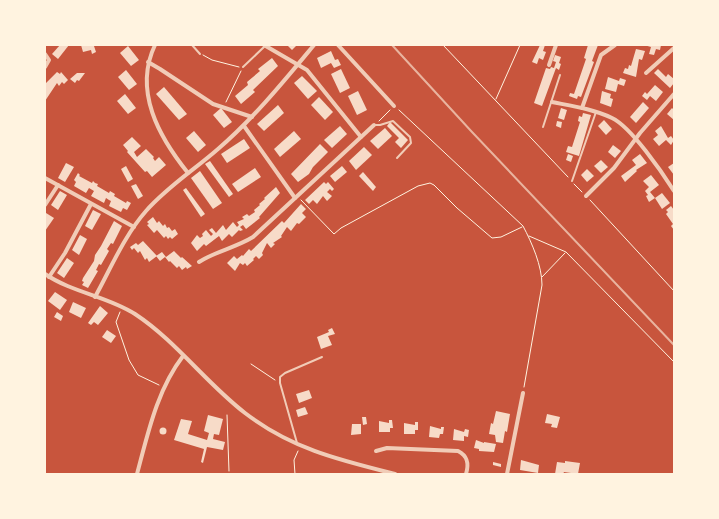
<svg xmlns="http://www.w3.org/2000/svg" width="719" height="519" viewBox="0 0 719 519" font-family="Jost,sans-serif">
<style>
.building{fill:#f7dbc8}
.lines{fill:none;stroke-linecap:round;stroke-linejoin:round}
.path{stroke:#fff3e0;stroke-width:1}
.service{stroke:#f1ccb7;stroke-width:2}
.minor{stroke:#f1ccb7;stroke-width:4}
.rail{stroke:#e9b49f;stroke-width:2}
</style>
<rect width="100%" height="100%" fill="#c8553d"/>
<g class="building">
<path d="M60,45H69L58,59L52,54Z"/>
<path d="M81,45L94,46L96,52L92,54L91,50L83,52Z"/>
<path d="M287,45H297L292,50Z"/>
<path d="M540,45H545L543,51L546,52L543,60L539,58L537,64L532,62Z"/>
<path d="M588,45H598L592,61L594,62L581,97L578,96L577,99L569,96L570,93L574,94L586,59L584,58Z"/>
<path d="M644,45H661L660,50L656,49L654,55L649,54L651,47Z"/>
<path d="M128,46L139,60L131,66L120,53Z"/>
<path d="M636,49L645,51L642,60L639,59L636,77L623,73L625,68L628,69L629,65L631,66Z"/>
<path d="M331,51L335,60L338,59L341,65L334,68L331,63L321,68L317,58Z"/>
<path d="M555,55L561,57L559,63L561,64L559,70L556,68L542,106L534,103L546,68L550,69L551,67L554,68L556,62L553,61Z"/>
<path d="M272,58L278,66L253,90L255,92L241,104L235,96L248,85L247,82L260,71L258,69Z"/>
<path d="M341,69L350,88L340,93L331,74Z"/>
<path d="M658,69L666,77L668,74L674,79V83L670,88L654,73Z"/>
<path d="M126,70L137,84L129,90L118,77Z"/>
<path d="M57,72L60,74L61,72L68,80L64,84L62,82L59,86L57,83L45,101V84Z"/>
<path d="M77,73H85L79,81L77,80L75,83L70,79Z"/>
<path d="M302,76L317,91L308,99L294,83Z"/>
<path d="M608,77L619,81L620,78L626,80L624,86L618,84L616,92L605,89Z"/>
<path d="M655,85L663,92L656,101L650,96L647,100L642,96L645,92L647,94Z"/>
<path d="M164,87L187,114L179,120L156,94Z"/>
<path d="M358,91L367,110L357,115L348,96Z"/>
<path d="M602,91L611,94L610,98L613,99L611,107L600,103Z"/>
<path d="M125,94L136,108L128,114L117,101Z"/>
<path d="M319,97L333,112L325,120L311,105Z"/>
<path d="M643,102L649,108L636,123L630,117Z"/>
<path d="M278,105L284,113L264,131L257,124Z"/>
<path d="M221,108L232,122L224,128L213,115Z"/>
<path d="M561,108L567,110L564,120L558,118Z"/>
<path d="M672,108L674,110V120L667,114Z"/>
<path d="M583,113L591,115L579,156L566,152L568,146L572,147L580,122L578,121L579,116L582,117Z"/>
<path d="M604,120L612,129L606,135L598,126Z"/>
<path d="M557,121L562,122L561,128L556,126Z"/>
<path d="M390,122L408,140L401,148L395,142L399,138L387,126Z"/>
<path d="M340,126L347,134L332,148L324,140Z"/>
<path d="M661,126L668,138L671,136L674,140L671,145L666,140L659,146L653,139L658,135L655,131Z"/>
<path d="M385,128L392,136L378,149L370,141Z"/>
<path d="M194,131L206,145L198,152L186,138Z"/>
<path d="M294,131L301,139L280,157L274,149Z"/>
<path d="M132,137L141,146L134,152L137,157L146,149L154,157L153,158L155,161L159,157L166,165L152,177L147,171L145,172L127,152L128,151L123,145Z"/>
<path d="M244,139L250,148L227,163L221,154Z"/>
<path d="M320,144L328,152L313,167L309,174L298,182L291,174Z"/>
<path d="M613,145L621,151L615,158L608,152Z"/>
<path d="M364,147L372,155L356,170L349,161Z"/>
<path d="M568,154L573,156L571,162L566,160Z"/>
<path d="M640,154L647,163L636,170L637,171L625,182L621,176L636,165L632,160Z"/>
<path d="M601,160L608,167L601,173L594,166Z"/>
<path d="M210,161L233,194L229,197L205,164Z"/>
<path d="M66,163L74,167L65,182L58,178Z"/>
<path d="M674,163V175L668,167Z"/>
<path d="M126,166L133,179L128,182L121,169Z"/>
<path d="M342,166L347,172L335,182L330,176Z"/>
<path d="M255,168L261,177L238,192L232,184Z"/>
<path d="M587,169L594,176L587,182L581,175Z"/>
<path d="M200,171L222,203L213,209L191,178Z"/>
<path d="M363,172L376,187L373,191L359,176Z"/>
<path d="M78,173L80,175L79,176L92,183L93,181L95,183L98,184L97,186L109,193L110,191L115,194L114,196L126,203L127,201L131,203L127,210L123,208L121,212L109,206L111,201L109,200L106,198L104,203L91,196L94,191L89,188L86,193L74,186L76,182L74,180Z"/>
<path d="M651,175L659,185L650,192L655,198L649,202L646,196L648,195L645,191L649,187L643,181Z"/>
<path d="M324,182L326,184L328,182L334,189L332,191L330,189L327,192L332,196L327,201L323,196L317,204L313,200L309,204L305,200Z"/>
<path d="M136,184L143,196L138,199L131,186Z"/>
<path d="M276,187L280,193L259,217L260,218L246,229L243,225L240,227L243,230L240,231L239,230L232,237L229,234L222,241L219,236L206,246L204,244L197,251L191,243L197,235L200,238L203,236L202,234L206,230L211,236L213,234L209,230L212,228L216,233L223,225L226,230L233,222L237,227L239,225L237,222L244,219L242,217L247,214L249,216L255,212L254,210L260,205L259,204L265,199L264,198Z"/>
<path d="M186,188L205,214L201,217L183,190Z"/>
<path d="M60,191L67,195L58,210L51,205Z"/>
<path d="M662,193L670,203L662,209L655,198Z"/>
<path d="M301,204L306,209L302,213L306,217L299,224L297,223L291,231L287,227L281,236L282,237L273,243L275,244L271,248L267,243L262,253L263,255L259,259L256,256L253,259L254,260L247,266L245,263L243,265L240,263L235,271L227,263L234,256L237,259L242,255L243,256L249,249L251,251L282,221L284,223Z"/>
<path d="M671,206L674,210V230L671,226L673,224L666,214L668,212L666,210Z"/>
<path d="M93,210L101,214L92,230L85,226Z"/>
<path d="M46,213L54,218L45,231V215Z"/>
<path d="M153,217L157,223L159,221L163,226L165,224L167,228L169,227L172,231L175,229L178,234L172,239L170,237L168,239L166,236L164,238L157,230L154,233L147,225L149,224L147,222Z"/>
<path d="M114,221L122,226L113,244L111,243L107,249L109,251L101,265L99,264L96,270L98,271L88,288L82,285L84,282L82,281L83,278L94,261L95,255L101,246Z"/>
<path d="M80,235L87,239L79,255L72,250Z"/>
<path d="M143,241L157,256L149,262L147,258L145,260L140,251L138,253L134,248L132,250L130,247L136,243L138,245Z"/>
<path d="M174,251L181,258L182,257L192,266L187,269L186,267L182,270L179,266L177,268L170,261L169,262L165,257L160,261L156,256L162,252L166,257Z"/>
<path d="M67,258L74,263L64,278L57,273Z"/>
<path d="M55,292L67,300L60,310L48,301Z"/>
<path d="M73,302L86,308L81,318L69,312Z"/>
<path d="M100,306L108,313L98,325L94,322L91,325L88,323Z"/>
<path d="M57,312L63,316L61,321L54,317Z"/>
<path d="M332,328L335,334L328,336L332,345L321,349L317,337L329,332L328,330Z"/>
<path d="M107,330L116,336L111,343L102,337Z"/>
<path d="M309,390L312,398L299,403L296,394Z"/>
<path d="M305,407L308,414L298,417L296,410Z"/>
<path d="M496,411L510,414L507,432L505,431L503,443L496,442L495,435L489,434L491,423L493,424Z"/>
<path d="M547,414L560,417L557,428L551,427L552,424L545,423Z"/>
<path d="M208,415L223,419L219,435L214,434L213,439L225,442L223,450L207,447L203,463L201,462L204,449L174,440L181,419L192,421L188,434L207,440L209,433L204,431Z"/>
<path d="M362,417H366L367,424L363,425Z"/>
<path d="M389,420H392L393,428H390V432H379V421L389,423Z"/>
<path d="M415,422H418V430H415V434H404V423L415,425Z"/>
<path d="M352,424H361V434L351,435Z"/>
<path d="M430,426L441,429V427H444L443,434H440L439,438L429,437Z"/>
<circle cx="163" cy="431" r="3.5"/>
<path d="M454,429L464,432L465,429L469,430L468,437L464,436V441L453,440Z"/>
<path d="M476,440L484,443V442L496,444L494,452L479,451V449L474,448Z"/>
<path d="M521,460L539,465L538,473L520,470Z"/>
<path d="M565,461L580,463L578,474L564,472L563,474H555L557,462L565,463Z"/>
<path d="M493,462L501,464V467L493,465Z"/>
</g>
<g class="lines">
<g class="path">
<path d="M443,45L568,177"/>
<path d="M203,55L212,60L239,67"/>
<path d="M496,99L520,45"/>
<path d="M226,102L241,71"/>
<path d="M399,110L523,226C532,243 542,266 542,285L524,387"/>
<path d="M379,121L390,110"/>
<path d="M574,184L582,192"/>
<path d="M301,200L334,234L341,228L418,186L430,183L434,185L457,208L492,238L501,237L522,227"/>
<path d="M590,200L674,291"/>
<path d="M529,236L566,252L674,362"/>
<path d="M542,277L565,253"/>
<path d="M120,312L116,322L129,360L138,375L159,385"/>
<path d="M251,364L275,380"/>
<path d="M227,415L229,471"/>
<path d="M295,474L294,460L298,451"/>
</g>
<g class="service">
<path d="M192,45L200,54"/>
<path d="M243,67L265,46"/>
<path d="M374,125H380L393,121L410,137L411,143L397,158"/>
<path d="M543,127L560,75"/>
<path d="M572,181L596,112"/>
<path d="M297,443L280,383V377L285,373L322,357"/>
</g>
<g class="minor">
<path d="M155,45C133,91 159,137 188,173"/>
<path d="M264,45L307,70L361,137"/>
<path d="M338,45L394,106"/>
<path d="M45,54L49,60L45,67"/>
<path d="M148,62L160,69L213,104L252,117"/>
<path d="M549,65L556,45"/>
<path d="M646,73L674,48"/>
<path d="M552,102C572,106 593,109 612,118C631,127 662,172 674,191"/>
<path d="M582,108L601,55L615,45"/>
<path d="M244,126L295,198"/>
<path d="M45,178L134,227"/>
<path d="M586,196L614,168L640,133L674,94"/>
<path d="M45,205L58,185"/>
<path d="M199,262C216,251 235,248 253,237L374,125"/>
<path d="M45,274C73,293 107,296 135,314C176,341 206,383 245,413C292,449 339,460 395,474"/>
<path d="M49,277L65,253L91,204"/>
<path d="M95,297C111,268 124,236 146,211C167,187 194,170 218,149C254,118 284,81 314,45"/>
<path d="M376,451L387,448L458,451C468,456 469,464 466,474"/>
<path d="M137,474C148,433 157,390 183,356"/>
<path d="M507,474L523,393"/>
</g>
<path class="rail" d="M392,45L472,132L674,345"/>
</g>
<rect width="719" height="519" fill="none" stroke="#fff3e0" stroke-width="92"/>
</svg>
